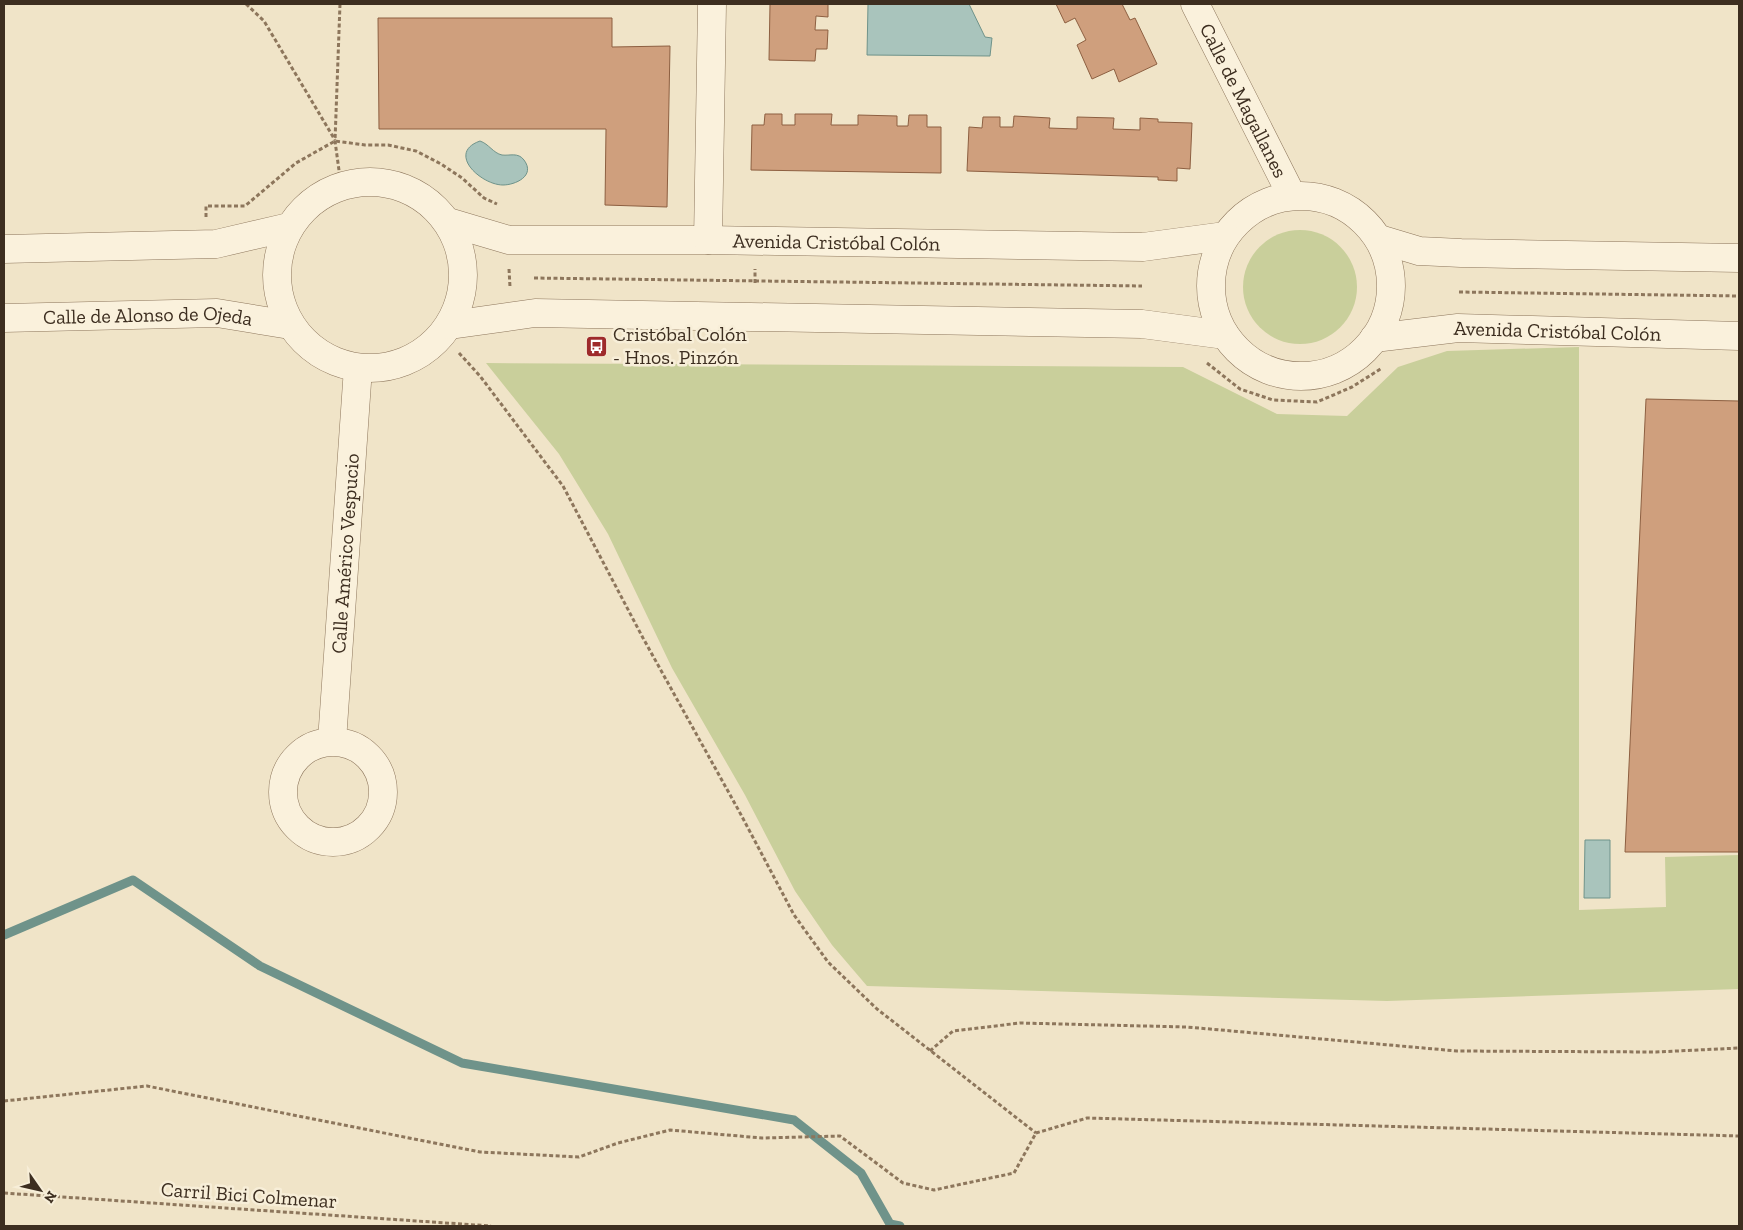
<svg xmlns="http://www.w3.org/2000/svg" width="1743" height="1230" viewBox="0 0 1743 1230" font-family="'Zilla Slab',serif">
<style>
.green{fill:#c9cf9b}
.water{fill:#a9c4bc;stroke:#6f938a}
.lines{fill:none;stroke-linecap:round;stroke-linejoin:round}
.stream{stroke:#6f938a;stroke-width:9}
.building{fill:#cf9f7d;stroke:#8d5f41}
.minor-casing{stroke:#8d765c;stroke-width:29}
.path{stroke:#8d765c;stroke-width:3;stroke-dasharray:4 2.5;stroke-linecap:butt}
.minor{stroke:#faf1dc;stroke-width:28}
.labels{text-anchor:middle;stroke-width:5;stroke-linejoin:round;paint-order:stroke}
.street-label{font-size:20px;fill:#3d2e20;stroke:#f7eed8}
.poi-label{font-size:20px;fill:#3d2e20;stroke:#f7eed8;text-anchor:start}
</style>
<rect width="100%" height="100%" fill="#f0e4c8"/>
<g class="green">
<circle cx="1300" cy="287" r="57"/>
<path d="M1579,347V910L1666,907L1665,857L1739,855V989L1387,1001L867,986L832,945L795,891L745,795L672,668L608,534L559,454L486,363L1183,367L1277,414L1347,416L1398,367L1447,351Z"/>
</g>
<g class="water">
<path d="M868,4H969L985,37L992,38L990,56L867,55Z"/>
<path d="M480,141C489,144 493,153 502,155C510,156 518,152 524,160C536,176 515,185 503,185C481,185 446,153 480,141Z"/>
<path d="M1585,840H1610V898H1584Z"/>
</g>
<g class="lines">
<path class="stream" d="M4,935L133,880L260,966L462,1063L794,1120L861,1173L890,1224L900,1226"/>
</g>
<g class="building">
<path d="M770,4H828V17L816,16L815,30H828L827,49H816L815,61L769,60Z"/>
<path d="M1056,4H1122L1130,20L1135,18L1157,64L1119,82L1114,69L1092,79L1077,45L1086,40L1075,18L1065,23Z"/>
<path d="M378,18H612V47L670,46L667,207L605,205L606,129H379Z"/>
<path d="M765,114H782V125H795V114H832L831,125H858V115L897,116V126H908L909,115H927V127H941V173L751,170L752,125H764Z"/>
<path d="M1014,116L1050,118L1049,128L1077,129V117L1114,118L1113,129L1140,130V118L1158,119V122L1192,123L1190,169L1177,168V181L1158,180V177L967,171L969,127L982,128L983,117H1000V127H1013Z"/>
<path d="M1646,399L1739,401V852H1625Z"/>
</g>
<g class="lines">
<defs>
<g id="minor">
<path id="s1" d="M1195,4L1292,196"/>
<circle cx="370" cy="275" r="93"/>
<circle cx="1301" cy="286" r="90"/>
<path id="s2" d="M448,222L509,240H708L1143,247L1225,236"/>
<path d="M1379,239L1419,251L1461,253L1739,258"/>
<path d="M708,240L712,4"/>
<path d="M4,249L216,244L289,227"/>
<path id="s3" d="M4,318L217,313L290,325"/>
<path d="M450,325L535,313L1142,324L1225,335"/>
<path id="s4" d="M1374,338L1458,328L1739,336"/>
<path id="s5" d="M332,741L358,368"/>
<circle cx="333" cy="792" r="50"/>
</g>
</defs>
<use href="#minor" class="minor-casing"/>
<g class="path">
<path d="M246,4L264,21L335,140"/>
<path d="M340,4L335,141L341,185"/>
<path d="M206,217V206H245L296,163L335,141L365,145H388L416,151L441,164L462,178L484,198L497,204"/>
<path d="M509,269L510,287"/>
<path d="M534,278L1142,286"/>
<path d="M755,283V269"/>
<path d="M1459,292L1739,296"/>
<path d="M459,353L480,376L563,486L643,638L739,811L794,915L828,962L877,1009L1036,1133"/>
<path d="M1207,363L1240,389L1273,400L1317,402L1352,387L1382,368"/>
<path d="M930,1051L953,1031L1020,1023L1187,1027L1457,1051L1656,1052L1739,1048"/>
<path d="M4,1101L147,1086L480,1152L579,1157L618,1143L670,1130L762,1138L840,1136L903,1183L934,1190L1014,1173L1036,1133L1087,1118L1739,1136"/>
<path d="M4,1193L491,1226"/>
</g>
<use href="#minor" class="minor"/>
</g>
<defs>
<symbol id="bus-square" viewBox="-11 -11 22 22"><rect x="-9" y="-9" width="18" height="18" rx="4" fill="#9e2a2b" stroke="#f7eed8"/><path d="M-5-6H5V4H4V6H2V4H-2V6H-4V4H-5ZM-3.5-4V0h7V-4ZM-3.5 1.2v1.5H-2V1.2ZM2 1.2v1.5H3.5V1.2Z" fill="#fff"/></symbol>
</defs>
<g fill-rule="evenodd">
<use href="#bus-square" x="584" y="334" width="25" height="25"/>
</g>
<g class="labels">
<g class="street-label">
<text dy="7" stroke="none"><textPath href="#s1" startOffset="108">Calle de Magallanes</textPath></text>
<text dy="7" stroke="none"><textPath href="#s2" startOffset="391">Avenida Cristóbal Colón</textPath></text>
<text dy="7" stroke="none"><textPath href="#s3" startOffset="144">Calle de Alonso de Ojeda</textPath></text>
<text dy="7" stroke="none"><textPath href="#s4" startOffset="184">Avenida Cristóbal Colón</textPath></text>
<text dy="7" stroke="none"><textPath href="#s5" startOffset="188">Calle Américo Vespucio</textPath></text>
<text transform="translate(249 1195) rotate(4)" y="7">Carril Bici Colmenar</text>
</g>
<g class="poi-label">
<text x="613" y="341">Cristóbal Colón<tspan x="613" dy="23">- Hnos. Pinzón</tspan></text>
</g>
</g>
<rect width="1743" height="1230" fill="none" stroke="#3d2e20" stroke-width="10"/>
<g transform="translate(40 1190) rotate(124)" stroke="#f7eed8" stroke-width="4" paint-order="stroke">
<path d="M0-4L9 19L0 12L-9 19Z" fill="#3d2e20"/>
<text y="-8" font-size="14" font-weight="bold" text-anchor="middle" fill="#3d2e20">N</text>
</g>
</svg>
